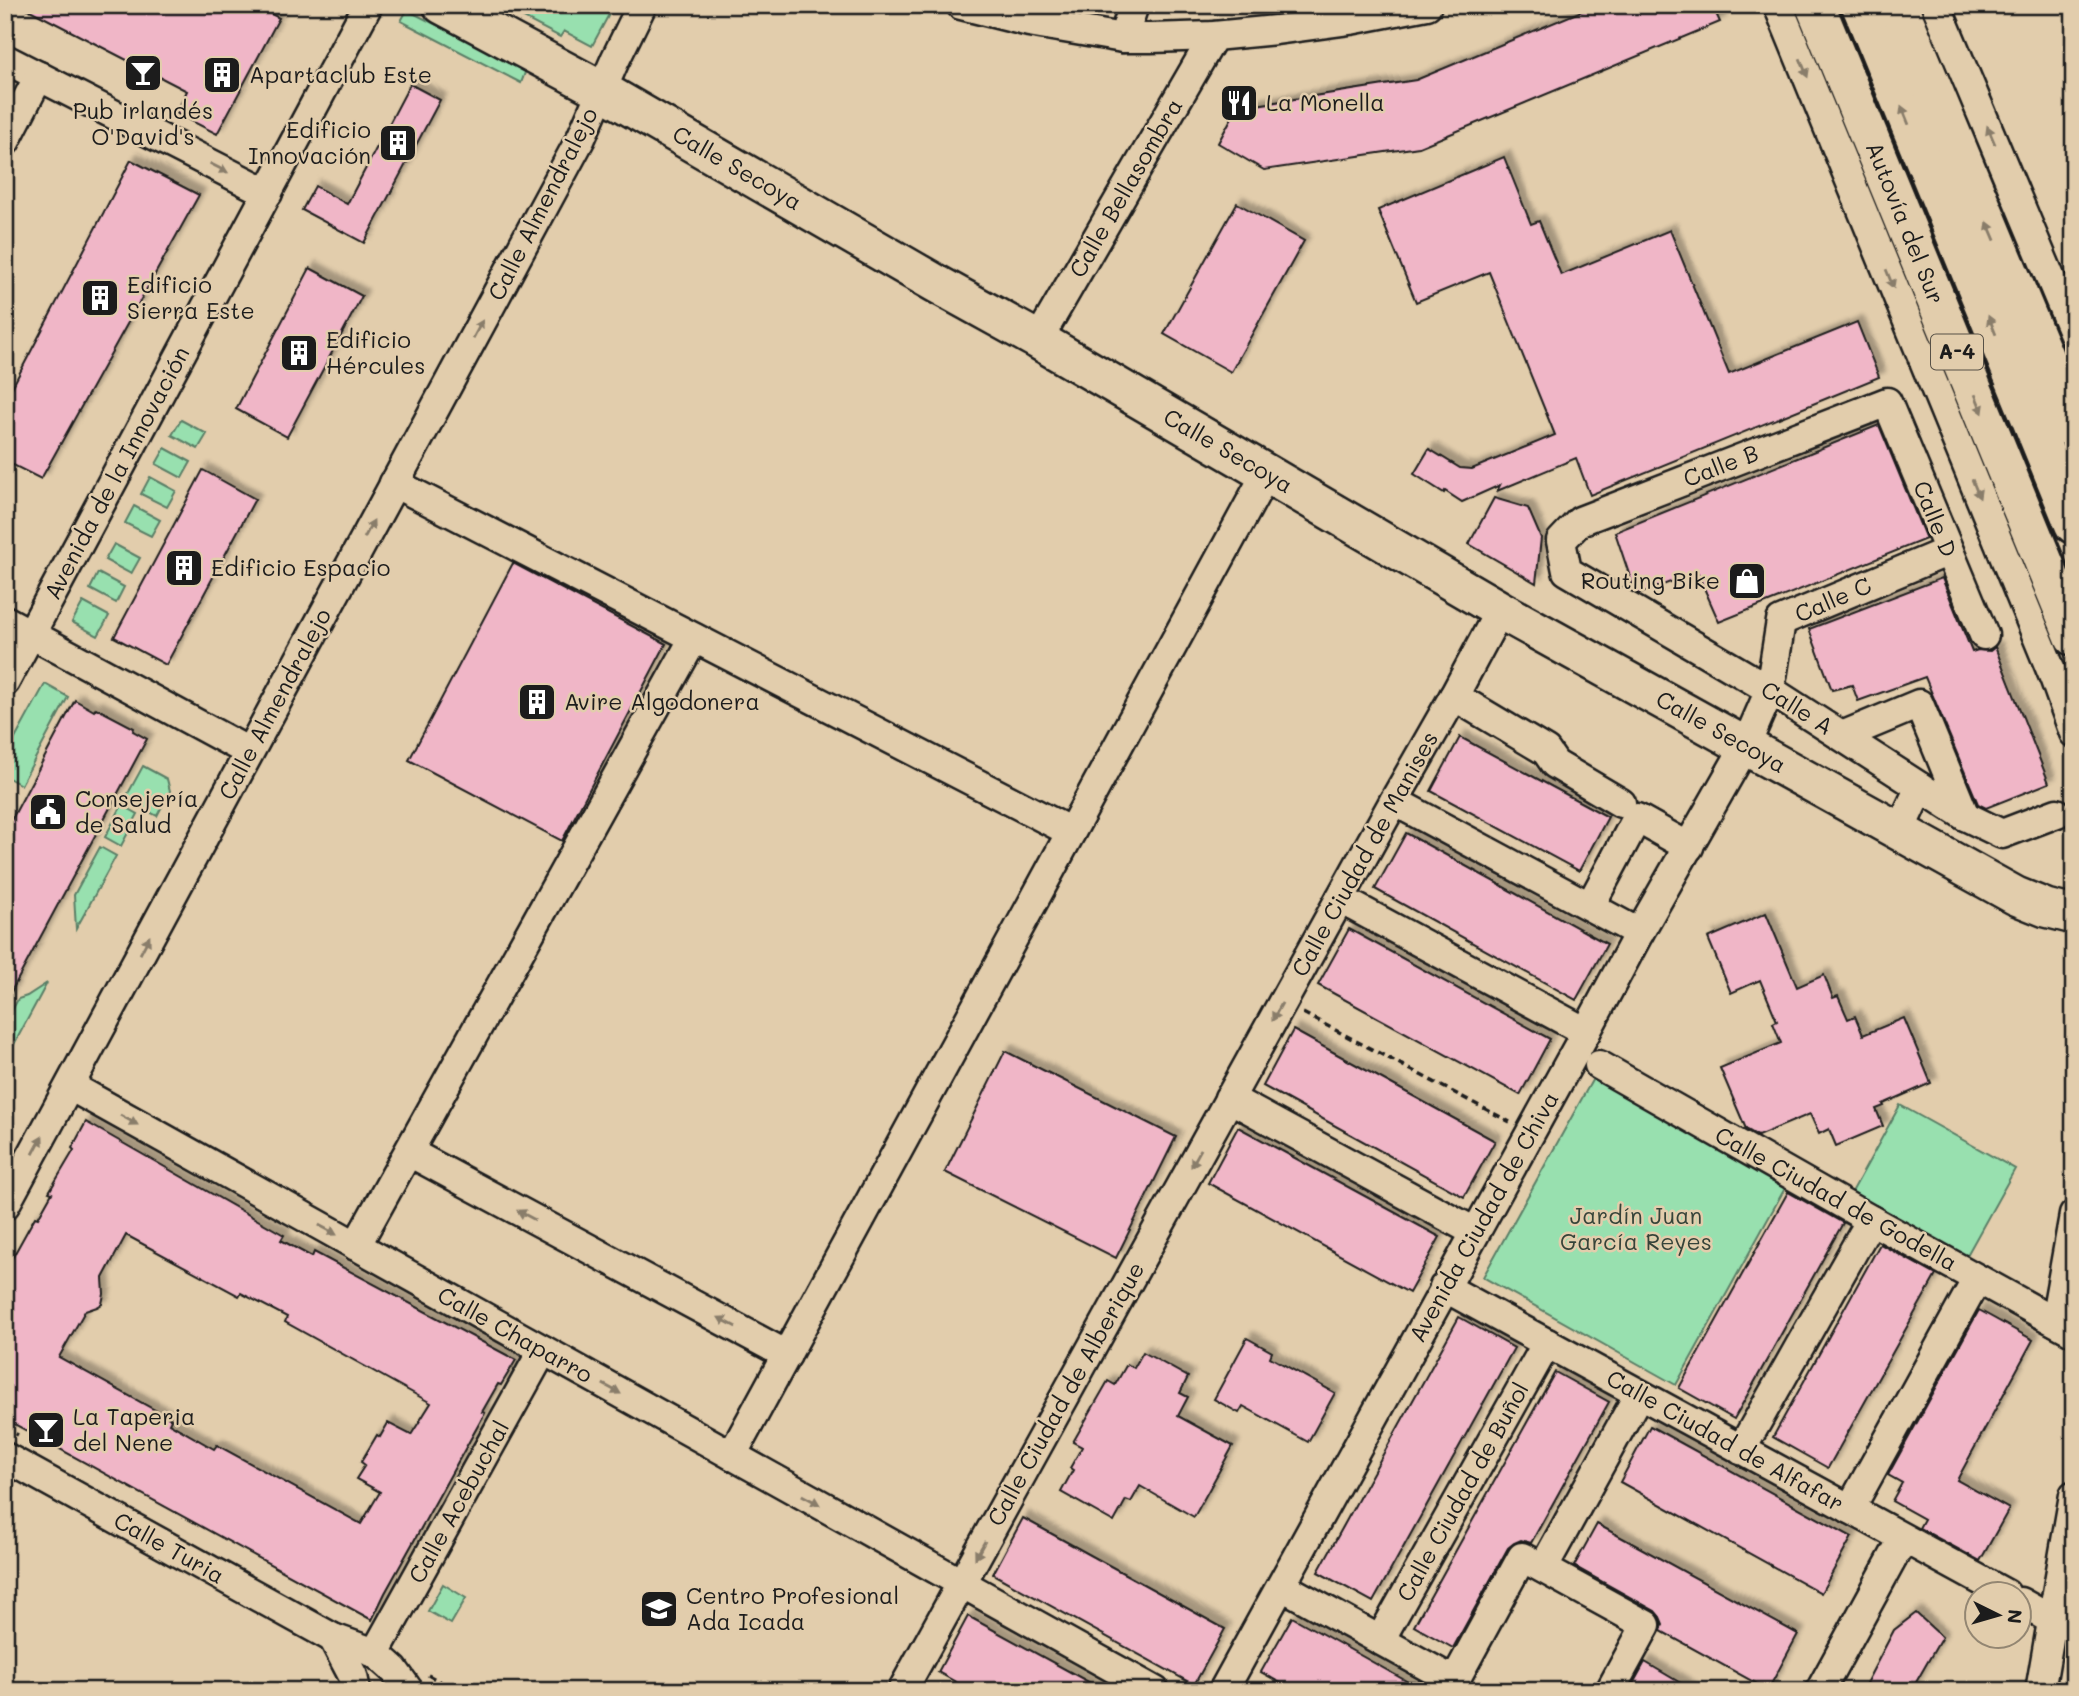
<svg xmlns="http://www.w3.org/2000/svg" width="2079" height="1696" viewBox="0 0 2079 1696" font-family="Mali,sans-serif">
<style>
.green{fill:#98e0af;stroke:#5a7e66;stroke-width:2}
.building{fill:#f0b6c7;stroke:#1c1c1c;stroke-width:2;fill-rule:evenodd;filter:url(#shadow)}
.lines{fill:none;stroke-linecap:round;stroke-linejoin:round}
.minor-casing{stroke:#1c1c1c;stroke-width:33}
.major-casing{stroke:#1c1c1c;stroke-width:42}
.highway-casing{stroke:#1c1c1c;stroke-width:44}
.path{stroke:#1c1c1c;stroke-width:3.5;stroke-dasharray:7 5;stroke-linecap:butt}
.minor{stroke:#e2cdac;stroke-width:28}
.major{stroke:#e2cdac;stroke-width:37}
.highway{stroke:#e2cdac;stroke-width:38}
.oneway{fill:#897d6b}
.labels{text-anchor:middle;stroke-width:5;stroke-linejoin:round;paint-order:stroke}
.shield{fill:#e2cdac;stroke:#575147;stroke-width:2}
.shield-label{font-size:21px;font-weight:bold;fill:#1c1c1c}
.poi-label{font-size:23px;fill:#1c1c1c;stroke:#e2cdac;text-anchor:start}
.street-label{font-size:23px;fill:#1c1c1c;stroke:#e2cdac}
.park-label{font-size:23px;fill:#354339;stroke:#e2cdac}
</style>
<defs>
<filter id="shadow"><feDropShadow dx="6" dy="-6" stdDeviation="2" flood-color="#0004"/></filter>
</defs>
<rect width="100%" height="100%" fill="#e2cdac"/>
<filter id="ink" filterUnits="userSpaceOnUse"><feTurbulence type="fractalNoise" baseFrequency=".0143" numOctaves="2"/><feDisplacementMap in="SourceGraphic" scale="14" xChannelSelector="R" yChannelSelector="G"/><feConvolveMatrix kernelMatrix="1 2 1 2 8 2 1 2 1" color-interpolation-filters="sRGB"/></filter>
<g filter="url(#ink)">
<g class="green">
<path d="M499,5H614L592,46L564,31L560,37Z"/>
<path d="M407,10L526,70L521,83L401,21Z"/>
<path d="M181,420L207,434L198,449L172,435Z"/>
<path d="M165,448L191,462L182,478L156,464Z"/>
<path d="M150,477L176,491L167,507L141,494Z"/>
<path d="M134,506L160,520L151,536L125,523Z"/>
<path d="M114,544L140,558L131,574L105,560Z"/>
<path d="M98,573L124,587L116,603L90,589Z"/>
<path d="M83,602L109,616L98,636L72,622Z"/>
<path d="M45,684L68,697L21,785L5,776V757Z"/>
<path d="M143,766L167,779L170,791L157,816L125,799Z"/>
<path d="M122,805L138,814L121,846L105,837Z"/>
<path d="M100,847L116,856L76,929L74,895Z"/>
<path d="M47,983L11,1050L9,1049L10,1028L8,1018L18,999L27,996Z"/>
<path d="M1596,1073L1789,1181L1676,1385L1483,1277Z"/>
<path d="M1900,1105L2015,1169L1966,1257L1852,1192Z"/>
<path d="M443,1584L466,1598L451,1624L428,1611Z"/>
</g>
<g class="building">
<path d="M20,5H254L279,18L217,134L176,113L187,91Z"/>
<path d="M1596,5H1712L1720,22L1419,147L1264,170L1218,143L1237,108L1416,80Z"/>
<path d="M410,84L440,100L364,243L302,210L315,186L347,204Z"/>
<path d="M1504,157L1531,224L1539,221L1561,275L1670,230L1729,374L1857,322L1879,377L1590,495L1576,458L1497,491L1500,485L1462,502L1445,491L1444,493L1414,474L1429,449L1460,468L1472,469L1555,435L1489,272L1416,302L1378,210Z"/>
<path d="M131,160L199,195L41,479L5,461V401Z"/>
<path d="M1237,203L1304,241L1231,372L1164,334Z"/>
<path d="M310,268L362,296L287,437L236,409Z"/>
<path d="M1879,425L1926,539L1719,622L1697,572L1639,594L1635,592L1615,532Z"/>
<path d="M203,470L255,499L166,665L114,637Z"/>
<path d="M1494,498L1528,508L1541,538L1536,583L1469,544Z"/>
<path d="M513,563L666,644L562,841L409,760Z"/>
<path d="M1942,578L1972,652L1978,650L1990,651L1995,647L2049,783L1986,808L1978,804L1925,677L1858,701L1852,685L1832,690L1809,629Z"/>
<path d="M75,700L94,711L96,708L134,728L133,731L147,739L5,1003V832Z"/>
<path d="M1460,737L1608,817L1579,871L1431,791Z"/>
<path d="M1406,833L1607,944L1576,1000L1375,889Z"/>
<path d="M1766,913L1797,987L1824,975L1833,998L1838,996L1848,1019L1855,1016L1863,1035L1904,1018L1931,1083L1883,1104L1884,1106L1876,1109L1883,1126L1836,1146L1829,1129L1819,1134L1810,1114L1758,1136L1746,1129L1720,1068L1781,1043L1773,1023L1777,1021L1760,980L1731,993L1708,938Z"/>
<path d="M1349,929L1550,1039L1520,1095L1318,985Z"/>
<path d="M1293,1030L1495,1141L1464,1197L1263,1086Z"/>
<path d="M1005,1051L1176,1137L1116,1258L945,1172Z"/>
<path d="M86,1122L284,1235L281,1240L312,1257L314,1252L516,1360L501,1385L498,1384L482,1412L485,1413L385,1593L372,1620L5,1419V1271L35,1217L38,1218L52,1193L49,1192L74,1150L72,1148ZM126,1235L239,1296L241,1293L287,1317L285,1322L431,1403L411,1435L388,1423L380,1437L377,1435L361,1462L365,1465L356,1479L380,1492L361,1524L217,1445L214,1449L169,1423L171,1419L59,1357L85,1311L97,1307L102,1304L104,1294L103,1278Z"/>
<path d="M1238,1127L1440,1237L1409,1293L1208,1183Z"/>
<path d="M1788,1192L1843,1223L1734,1419L1679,1388Z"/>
<path d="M1880,1244L1936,1275L1828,1468L1773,1437Z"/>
<path d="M1979,1310L2033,1340L1957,1480L2009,1509L1980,1561L1919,1528L1924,1519L1892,1501L1902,1483L1888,1475Z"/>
<path d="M1459,1317L1514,1348L1373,1602L1318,1572Z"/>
<path d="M1247,1338L1272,1352L1270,1357L1335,1393L1308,1442L1243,1406L1239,1413L1214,1399Z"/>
<path d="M1143,1352L1188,1377L1180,1393L1188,1397L1178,1416L1233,1446L1194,1517L1140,1486L1131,1502L1126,1500L1114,1522L1061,1492L1073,1470L1070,1468L1082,1447L1073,1442L1108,1381L1115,1385L1127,1364L1134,1368Z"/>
<path d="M1555,1372L1609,1402L1531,1543L1521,1540L1514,1543L1508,1548L1453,1648L1414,1626Z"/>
<path d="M1650,1426L1852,1537L1821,1593L1620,1482Z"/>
<path d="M1023,1518L1225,1629L1194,1685L993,1574Z"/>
<path d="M1597,1524L1798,1634L1768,1690L1661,1631L1663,1624L1660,1617L1655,1611L1574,1566Z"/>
<path d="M1916,1613L1942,1637L1911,1691H1862L1894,1630Z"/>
<path d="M968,1616L1105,1691H972L938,1672Z"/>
<path d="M1292,1617L1424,1691H1295L1261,1672Z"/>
<path d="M1645,1662L1694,1691H1629Z"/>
</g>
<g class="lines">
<defs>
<g id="minor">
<path d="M961,5L1029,22L1123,38H1151L1214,36L1276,30L1350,20L1427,5"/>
<path d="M1778,5L2055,680L2074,733"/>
<path d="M1936,5L2074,334"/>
<path d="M1123,38L1134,5"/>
<path d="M5,59L268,193"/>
<path d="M5,142L39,76"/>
<path d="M1038,340L1214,36"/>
<path d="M394,483L1071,832"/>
<path d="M5,620L249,752"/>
<path d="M1984,635L1887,402L1580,521L1561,541L1567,571L1770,690L1965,816L2002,834L2057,813"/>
<path d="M5,682L368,5"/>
<path d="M1454,696L1546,751L1555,764L1621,803"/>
<path d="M1842,736L1919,704L1965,816"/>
<path d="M1394,801L1639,933"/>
<path d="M1899,832L1920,787"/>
<path d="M1340,899L1586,1032"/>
<path d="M1590,906L1637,818L1689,847"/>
<path d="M1599,1065L1871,1220L2074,1332"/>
<path d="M70,1086L1155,1691"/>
<path d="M1229,1098L1475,1232"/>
<path d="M409,1152L787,1355"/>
<path d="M5,1205L581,138L615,60L642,5"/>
<path d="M356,1246L694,638"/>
<path d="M1444,1287L2006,1594"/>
<path d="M2055,1321L2074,1215"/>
<path d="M1741,1450L1871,1220"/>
<path d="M732,1455L1266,474"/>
<path d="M5,1457L333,1638L375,1653L394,1670L409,1691"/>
<path d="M1850,1509L1977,1279"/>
<path d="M1543,1568L1639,1394"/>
<path d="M1282,1586L1454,1681"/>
<path d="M2020,1602L2052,1620"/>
<path d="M333,1638L353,1676L356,1691"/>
<path d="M1380,1640L1547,1343"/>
<path d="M375,1653L543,1350"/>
<path d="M902,1691L1394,801L1454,696L1500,610"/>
<path d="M1223,1691L1586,1032L1639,933L1746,745L1770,690L1781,621L1949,551"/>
<path d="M1449,1691L1522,1557L1646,1625L1610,1691"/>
<path d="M1820,1691L1903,1539"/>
<path d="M2040,1691L2074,1495"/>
</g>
<path id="major" d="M442,5L601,90L935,283L1038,340L1500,610L2016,896L2046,908L2074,915"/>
<g id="highway">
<path d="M1815,5L2074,636"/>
<path d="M1861,5L2074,524"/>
<path d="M1898,5L2074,429"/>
</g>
</defs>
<use href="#minor" class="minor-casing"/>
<use href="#major" class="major-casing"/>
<use href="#highway" class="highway-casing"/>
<g class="path">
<path d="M1303,1013L1510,1122"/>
<path d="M5,1428L18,1435"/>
<path d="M428,1675L457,1691"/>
</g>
<use href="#minor" class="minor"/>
<use href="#major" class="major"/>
<use href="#highway" class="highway"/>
</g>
<defs><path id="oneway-solid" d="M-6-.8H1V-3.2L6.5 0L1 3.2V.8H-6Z" transform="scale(1.75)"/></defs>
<g class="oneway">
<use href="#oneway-solid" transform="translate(1804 68) rotate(68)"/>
<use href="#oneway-solid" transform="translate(1905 115) rotate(-112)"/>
<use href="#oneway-solid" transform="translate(1991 135) rotate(-113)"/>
<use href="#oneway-solid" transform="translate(219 168) rotate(27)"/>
<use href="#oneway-solid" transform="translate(1991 231) rotate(-113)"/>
<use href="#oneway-solid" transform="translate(1890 279) rotate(68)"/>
<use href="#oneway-solid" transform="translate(1992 325) rotate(-112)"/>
<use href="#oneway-solid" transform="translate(478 329) rotate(-62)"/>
<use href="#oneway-solid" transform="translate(1979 404) rotate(68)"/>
<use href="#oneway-solid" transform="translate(1976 489) rotate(68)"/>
<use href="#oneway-solid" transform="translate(369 529) rotate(-62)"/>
<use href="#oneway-solid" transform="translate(145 945) rotate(-62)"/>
<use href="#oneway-solid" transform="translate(1277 1012) rotate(119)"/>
<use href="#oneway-solid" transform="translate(129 1120) rotate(29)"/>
<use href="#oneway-solid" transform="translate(38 1145) rotate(-62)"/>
<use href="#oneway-solid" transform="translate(1196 1158) rotate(119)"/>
<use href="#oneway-solid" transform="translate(526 1215) rotate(-152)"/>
<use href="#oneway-solid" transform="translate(328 1230) rotate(29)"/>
<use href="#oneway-solid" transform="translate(727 1322) rotate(-152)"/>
<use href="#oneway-solid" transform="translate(612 1389) rotate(29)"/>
<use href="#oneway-solid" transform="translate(811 1500) rotate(29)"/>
<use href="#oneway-solid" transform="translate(980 1550) rotate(119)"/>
</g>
</g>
<defs>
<symbol id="bar-square" viewBox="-11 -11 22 22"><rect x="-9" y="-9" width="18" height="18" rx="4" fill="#1c1c1c" stroke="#e2cdac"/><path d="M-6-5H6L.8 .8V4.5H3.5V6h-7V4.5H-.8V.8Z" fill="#fff"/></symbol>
<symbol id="building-square" viewBox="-11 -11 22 22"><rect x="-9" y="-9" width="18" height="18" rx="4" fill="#1c1c1c" stroke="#e2cdac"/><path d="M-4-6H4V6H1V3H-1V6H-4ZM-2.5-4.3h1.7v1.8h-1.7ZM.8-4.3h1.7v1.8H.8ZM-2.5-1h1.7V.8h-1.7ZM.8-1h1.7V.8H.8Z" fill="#fff"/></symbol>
<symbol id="restaurant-square" viewBox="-11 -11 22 22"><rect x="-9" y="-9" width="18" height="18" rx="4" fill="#1c1c1c" stroke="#e2cdac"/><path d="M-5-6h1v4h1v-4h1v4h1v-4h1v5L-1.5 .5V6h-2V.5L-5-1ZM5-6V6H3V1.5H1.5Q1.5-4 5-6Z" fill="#fff"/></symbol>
<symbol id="shop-square" viewBox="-11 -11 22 22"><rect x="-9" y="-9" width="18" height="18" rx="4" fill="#1c1c1c" stroke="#e2cdac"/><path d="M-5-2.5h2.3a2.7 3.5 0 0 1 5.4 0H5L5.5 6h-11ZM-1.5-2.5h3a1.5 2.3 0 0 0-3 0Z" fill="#fff"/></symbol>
<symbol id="civic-square" viewBox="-11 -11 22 22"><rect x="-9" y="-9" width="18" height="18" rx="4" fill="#1c1c1c" stroke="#e2cdac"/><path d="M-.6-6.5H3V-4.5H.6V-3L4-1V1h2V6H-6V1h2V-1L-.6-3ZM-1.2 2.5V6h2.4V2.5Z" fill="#fff"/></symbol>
<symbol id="university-square" viewBox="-11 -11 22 22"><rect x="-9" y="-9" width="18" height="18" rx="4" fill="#1c1c1c" stroke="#e2cdac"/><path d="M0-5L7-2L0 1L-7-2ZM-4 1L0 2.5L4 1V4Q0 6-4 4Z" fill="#fff"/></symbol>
</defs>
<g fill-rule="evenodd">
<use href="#bar-square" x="121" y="51" width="44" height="44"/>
<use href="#building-square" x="200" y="53" width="44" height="44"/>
<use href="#restaurant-square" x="1217" y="81" width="44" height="44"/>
<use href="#building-square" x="376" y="121" width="44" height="44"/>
<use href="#building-square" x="78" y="276" width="44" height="44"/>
<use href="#building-square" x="277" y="331" width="44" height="44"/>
<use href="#building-square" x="162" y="546" width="44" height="44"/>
<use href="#shop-square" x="1725" y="559" width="44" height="44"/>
<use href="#building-square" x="515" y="680" width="44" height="44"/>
<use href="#civic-square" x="26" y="790" width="44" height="44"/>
<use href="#bar-square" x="24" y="1408" width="44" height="44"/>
<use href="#university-square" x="637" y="1587" width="44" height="44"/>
</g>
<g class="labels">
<rect class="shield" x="1931" y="334.5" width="52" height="35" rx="5"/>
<g class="shield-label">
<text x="1957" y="359">A-4</text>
</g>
<g class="poi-label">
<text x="249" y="83">Apartaclub Este</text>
<text x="1266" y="111">La Monella</text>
<text x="143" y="119" text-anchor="middle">Pub irlandés<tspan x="143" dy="26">O'David's</tspan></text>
<text x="371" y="138" text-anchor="end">Edificio<tspan x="371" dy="26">Innovación</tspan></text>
<text x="127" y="293">Edificio<tspan x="127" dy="26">Sierra Este</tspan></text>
<text x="326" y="348">Edificio<tspan x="326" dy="26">Hércules</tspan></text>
<text x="211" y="576">Edificio Espacio</text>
<text x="1720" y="589" text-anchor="end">Routing Bike</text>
<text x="564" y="710">Avire Algodonera</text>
<text x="75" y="807">Consejería<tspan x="75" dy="26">de Salud</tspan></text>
<text x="73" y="1425">La Taperia<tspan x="73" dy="26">del Nene</tspan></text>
<text x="686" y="1604">Centro Profesional<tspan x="686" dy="26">Ada Icada</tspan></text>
</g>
<g class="street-label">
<text transform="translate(737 168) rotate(30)" y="8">Calle Secoya</text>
<text transform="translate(1126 188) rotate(-60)" y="8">Calle Bellasombra</text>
<text transform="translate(543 204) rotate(-63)" y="8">Calle Almendralejo</text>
<text transform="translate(1905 223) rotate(68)" y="8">Autovía del Sur</text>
<text transform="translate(1228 451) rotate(30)" y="8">Calle Secoya</text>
<text transform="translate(1721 466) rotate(-21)" y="8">Calle B</text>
<text transform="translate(117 473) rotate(-62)" y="8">Avenida de la Innovación</text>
<text transform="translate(1935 519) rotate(68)" y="8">Calle D</text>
<text transform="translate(1833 600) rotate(-23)" y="8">Calle C</text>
<text transform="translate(275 704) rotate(-62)" y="8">Calle Almendralejo</text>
<text transform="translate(1797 708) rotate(32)" y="8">Calle A</text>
<text transform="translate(1721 732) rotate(29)" y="8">Calle Secoya</text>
<text transform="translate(1365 854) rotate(-61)" y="8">Calle Ciudad de Manises</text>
<text transform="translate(1836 1199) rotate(29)" y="8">Calle Ciudad de Godella</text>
<text transform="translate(1484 1217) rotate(-61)" y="8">Avenida Ciudad de Chiva</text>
<text transform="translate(515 1335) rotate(29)" y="8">Calle Chaparro</text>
<text transform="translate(1066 1394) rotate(-61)" y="8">Calle Ciudad de Alberique</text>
<text transform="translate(1725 1441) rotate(29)" y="8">Calle Ciudad de Alfafar</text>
<text transform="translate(1463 1492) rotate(-61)" y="8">Calle Ciudad de Buñol</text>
<text transform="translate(459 1502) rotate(-61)" y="8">Calle Acebuchal</text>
<text transform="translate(169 1548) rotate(29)" y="8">Calle Turia</text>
</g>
<g class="park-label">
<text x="1636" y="1224">Jardín Juan<tspan x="1636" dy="26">García Reyes</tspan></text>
</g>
</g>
<rect width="2079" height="1696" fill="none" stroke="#e2cdac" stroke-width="28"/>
<rect x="14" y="14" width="2051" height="1668" fill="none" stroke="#1c1c1c" stroke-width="2.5" filter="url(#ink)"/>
<g transform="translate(1998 1615) rotate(95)"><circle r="33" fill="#e2cdac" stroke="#938672" stroke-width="2"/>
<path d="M0-5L12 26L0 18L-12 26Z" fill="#1c1c1c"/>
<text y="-10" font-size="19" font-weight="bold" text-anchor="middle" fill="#1c1c1c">N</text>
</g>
</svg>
